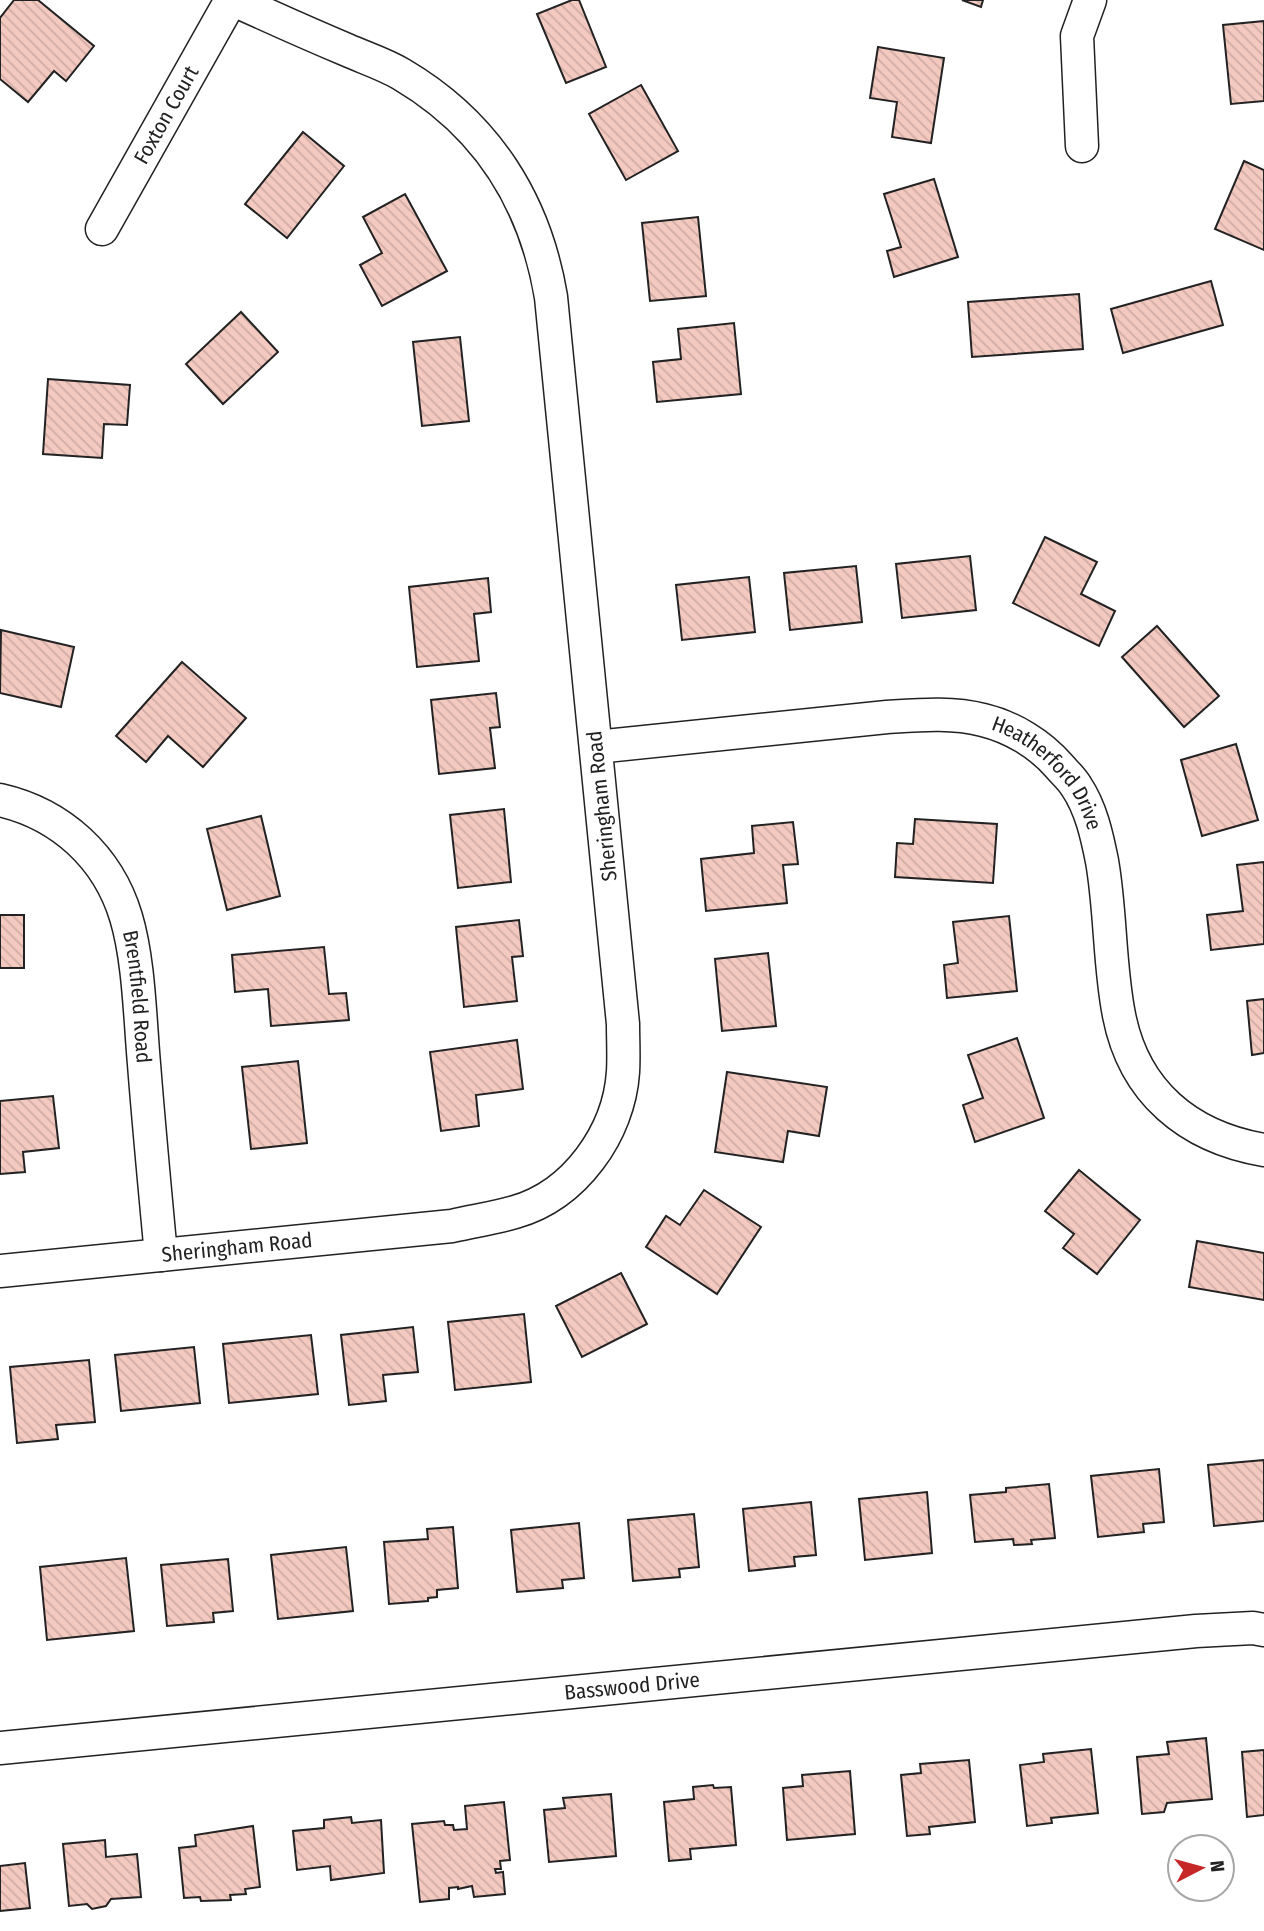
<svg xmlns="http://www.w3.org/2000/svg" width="1264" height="1931" viewBox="0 0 1264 1931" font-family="'Fira Sans Condensed',sans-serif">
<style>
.building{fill:url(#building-back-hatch);stroke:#222;stroke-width:2}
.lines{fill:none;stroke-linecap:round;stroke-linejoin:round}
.street-casing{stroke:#222;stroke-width:35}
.street{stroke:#fff;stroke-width:32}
.labels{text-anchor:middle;stroke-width:5;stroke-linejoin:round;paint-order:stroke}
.street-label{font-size:21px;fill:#222;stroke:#fff}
</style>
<defs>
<pattern id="building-back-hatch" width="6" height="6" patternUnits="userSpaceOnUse" patternTransform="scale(1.75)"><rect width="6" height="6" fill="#f3c9c0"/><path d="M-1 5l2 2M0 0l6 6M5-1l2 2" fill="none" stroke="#d0aca5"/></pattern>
</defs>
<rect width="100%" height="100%" fill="#fff"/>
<g class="building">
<path d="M14,0H38L94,46L66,81L54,71L28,102L0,79V18Z"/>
<path d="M572,0H579L606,67L566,83L537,14Z"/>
<path d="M962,0H983L981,7Z"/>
<path d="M1264,21V101L1231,104L1223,25Z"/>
<path d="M878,47L944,58L931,143L892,137L897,102L870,98Z"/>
<path d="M641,85L678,151L626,180L589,114Z"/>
<path d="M303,132L344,166L287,238L245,204Z"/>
<path d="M1244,161L1264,170V250L1215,229Z"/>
<path d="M934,179L958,257L894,277L887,251L901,247L884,194Z"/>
<path d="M405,194L447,271L382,306L360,265L382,253L363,217Z"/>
<path d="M698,217L706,296L650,301L642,223Z"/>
<path d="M1211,281L1223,325L1123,353L1111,309Z"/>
<path d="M1079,294L1083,349L972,357L968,302Z"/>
<path d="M241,312L278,352L223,404L186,364Z"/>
<path d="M734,323L741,394L657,402L653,362L681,359L678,329Z"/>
<path d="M460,337L469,421L422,426L413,342Z"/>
<path d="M48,379L130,385L127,425L104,424L102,458L43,454Z"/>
<path d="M1045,537L1097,562L1081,594L1115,611L1099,646L1013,603Z"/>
<path d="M970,556L976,610L902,618L896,564Z"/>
<path d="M856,566L862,622L790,630L784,573Z"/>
<path d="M749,577L755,632L682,640L676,585Z"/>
<path d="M488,578L491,612L474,614L479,661L417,667L409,587Z"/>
<path d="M1157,626L1219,696L1184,727L1122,657Z"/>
<path d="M1,630L74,647L61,707L0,693Z"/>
<path d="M182,662L246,718L203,767L168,736L146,762L116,736Z"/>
<path d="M496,693L500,727L490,728L495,768L439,774L431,700Z"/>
<path d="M1236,744L1258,820L1202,836L1181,760Z"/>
<path d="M504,809L511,882L458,888L450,815Z"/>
<path d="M261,816L280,896L227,910L207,829Z"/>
<path d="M915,819L997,824L993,883L895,877L897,843L913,844Z"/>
<path d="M793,822L798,864L783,865L787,903L706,911L701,859L754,853L752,826Z"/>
<path d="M1264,862V944L1211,950L1207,915L1243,911L1237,865Z"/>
<rect x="0" y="915" width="24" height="53"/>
<path d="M1009,916L1017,991L947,998L944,965L958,963L953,922Z"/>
<path d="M519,920L523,956L512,957L517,1001L464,1007L456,927Z"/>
<path d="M324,947L329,994L346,993L349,1020L271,1026L268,989L235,992L232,955Z"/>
<path d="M768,953L776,1026L722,1031L715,959Z"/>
<path d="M1264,999V1053L1252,1055L1247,1001Z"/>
<path d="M1017,1038L1044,1118L975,1142L963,1105L983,1098L968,1055Z"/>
<path d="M517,1040L523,1089L476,1095L479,1126L441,1131L430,1052Z"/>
<path d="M298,1061L307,1143L251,1149L242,1067Z"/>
<path d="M727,1072L827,1087L819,1136L788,1131L783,1162L715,1152Z"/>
<path d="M53,1096L59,1148L23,1152L25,1172L0,1174V1101Z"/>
<path d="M1079,1170L1140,1220L1097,1274L1063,1248L1074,1234L1045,1211Z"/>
<path d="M704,1190L761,1227L717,1294L646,1247L666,1216L680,1225Z"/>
<path d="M1197,1241L1264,1253V1300L1189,1287Z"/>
<path d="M621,1273L647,1324L582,1357L556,1306Z"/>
<path d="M524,1314L531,1382L455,1390L448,1322Z"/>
<path d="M413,1327L418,1372L383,1375L386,1401L349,1405L341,1335Z"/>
<path d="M311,1335L318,1394L229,1403L223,1344Z"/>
<path d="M194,1347L200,1403L121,1411L115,1355Z"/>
<path d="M89,1360L95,1422L56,1425L58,1439L17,1443L10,1367Z"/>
<path d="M1264,1460V1521L1214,1526L1208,1465Z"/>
<path d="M1159,1469L1164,1522L1143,1524L1144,1532L1098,1537L1091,1476Z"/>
<path d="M1049,1484L1055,1538L1031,1540L1032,1544L1014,1545L1013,1539L975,1542L970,1495L1006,1492V1488Z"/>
<path d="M927,1492L932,1553L865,1560L859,1499Z"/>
<path d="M811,1502L816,1555L794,1557L795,1566L749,1571L743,1509Z"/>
<path d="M694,1514L699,1567L679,1569L680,1577L633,1581L628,1520Z"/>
<path d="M579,1523L584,1578L562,1580L563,1588L517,1592L511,1530Z"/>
<path d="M453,1527L458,1588L437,1590V1597L428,1598V1601L389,1604L384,1542L428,1539L427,1529Z"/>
<path d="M346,1547L353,1611L278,1619L271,1555Z"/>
<path d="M126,1558L134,1631L47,1640L40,1567Z"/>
<path d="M228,1559L233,1611L213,1613L214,1622L167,1626L161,1565Z"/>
<path d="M1206,1738L1212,1799L1167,1803L1164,1812L1142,1814L1137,1757L1169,1754L1167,1742Z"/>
<path d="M1091,1749L1098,1813L1051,1818L1052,1823L1027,1826L1020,1765L1044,1762L1043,1754Z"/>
<path d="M1264,1750V1815L1247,1817L1242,1752Z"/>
<path d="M969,1760L975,1822L929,1827L930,1834L907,1836L901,1775L921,1773L920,1764Z"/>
<path d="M850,1771L855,1834L787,1840L783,1788L803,1786L802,1775Z"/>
<path d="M713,1785L714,1788L731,1787L736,1845L690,1849L691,1859L669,1861L664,1802L694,1799L693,1787Z"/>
<path d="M611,1794L616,1856L549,1862L544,1810L565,1808L563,1798Z"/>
<path d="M504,1802L510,1860L500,1861L501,1869H495L496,1873L503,1872L505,1894L474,1897L472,1886L458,1889V1887L449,1888V1899L420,1902L412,1824L444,1821L445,1825H453L454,1830L467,1829L465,1806Z"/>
<path d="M351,1817L352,1823L381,1820L384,1873L331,1880L330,1866L297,1870L293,1831L324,1828V1820Z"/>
<path d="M253,1826L260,1887L245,1889L246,1894L230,1895L231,1900L201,1901L200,1897L184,1898L179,1848L196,1846L195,1835Z"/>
<path d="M105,1840L106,1857L137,1854L141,1897L111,1899L106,1906L92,1909L87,1904L69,1906L63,1844Z"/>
<path d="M25,1863L30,1908L0,1911V1866Z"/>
</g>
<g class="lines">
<defs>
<g id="street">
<path d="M1082,146L1077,36L1090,0"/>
<path id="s1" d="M102,229L231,0"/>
<path id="s2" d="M596,747L887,717C919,715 952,712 983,720C1012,727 1040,744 1059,766C1065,773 1072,779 1076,786C1091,808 1097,836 1102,861C1111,912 1109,965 1119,1015C1134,1092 1188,1137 1264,1150"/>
<path id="s3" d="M0,800C61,814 108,857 126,917C139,960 140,1019 144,1064C149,1128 155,1191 161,1255"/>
<path id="s4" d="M0,1271L452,1226C473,1221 495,1218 515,1212C575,1195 619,1133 623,1072C624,1056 623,1040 623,1024L551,297C535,201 486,124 401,74C384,64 365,58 347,50C309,34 271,17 234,0"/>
<path id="s5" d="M0,1748L1196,1631L1253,1628L1264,1630"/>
</g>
</defs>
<use href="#street" class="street-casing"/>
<use href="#street" class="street"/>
</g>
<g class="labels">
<g class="street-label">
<text dy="7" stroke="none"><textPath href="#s1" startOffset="131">Foxton Court</textPath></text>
<text dy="7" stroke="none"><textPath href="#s2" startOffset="476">Heatherford Drive</textPath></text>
<text transform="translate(602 806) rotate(-96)" y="7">Sheringham Road</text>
<text dy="7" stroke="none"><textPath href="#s3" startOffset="261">Brentfield Road</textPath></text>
<text dy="7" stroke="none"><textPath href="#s4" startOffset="238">Sheringham Road</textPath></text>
<text dy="7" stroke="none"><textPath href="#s5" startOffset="635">Basswood Drive</textPath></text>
</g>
</g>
<g transform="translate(1201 1868) rotate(84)"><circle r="33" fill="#ffffff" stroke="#a7a7a7" stroke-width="2"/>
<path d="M0-5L12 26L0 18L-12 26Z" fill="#c62828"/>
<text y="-10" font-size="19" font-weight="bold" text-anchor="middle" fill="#222222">N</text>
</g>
</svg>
